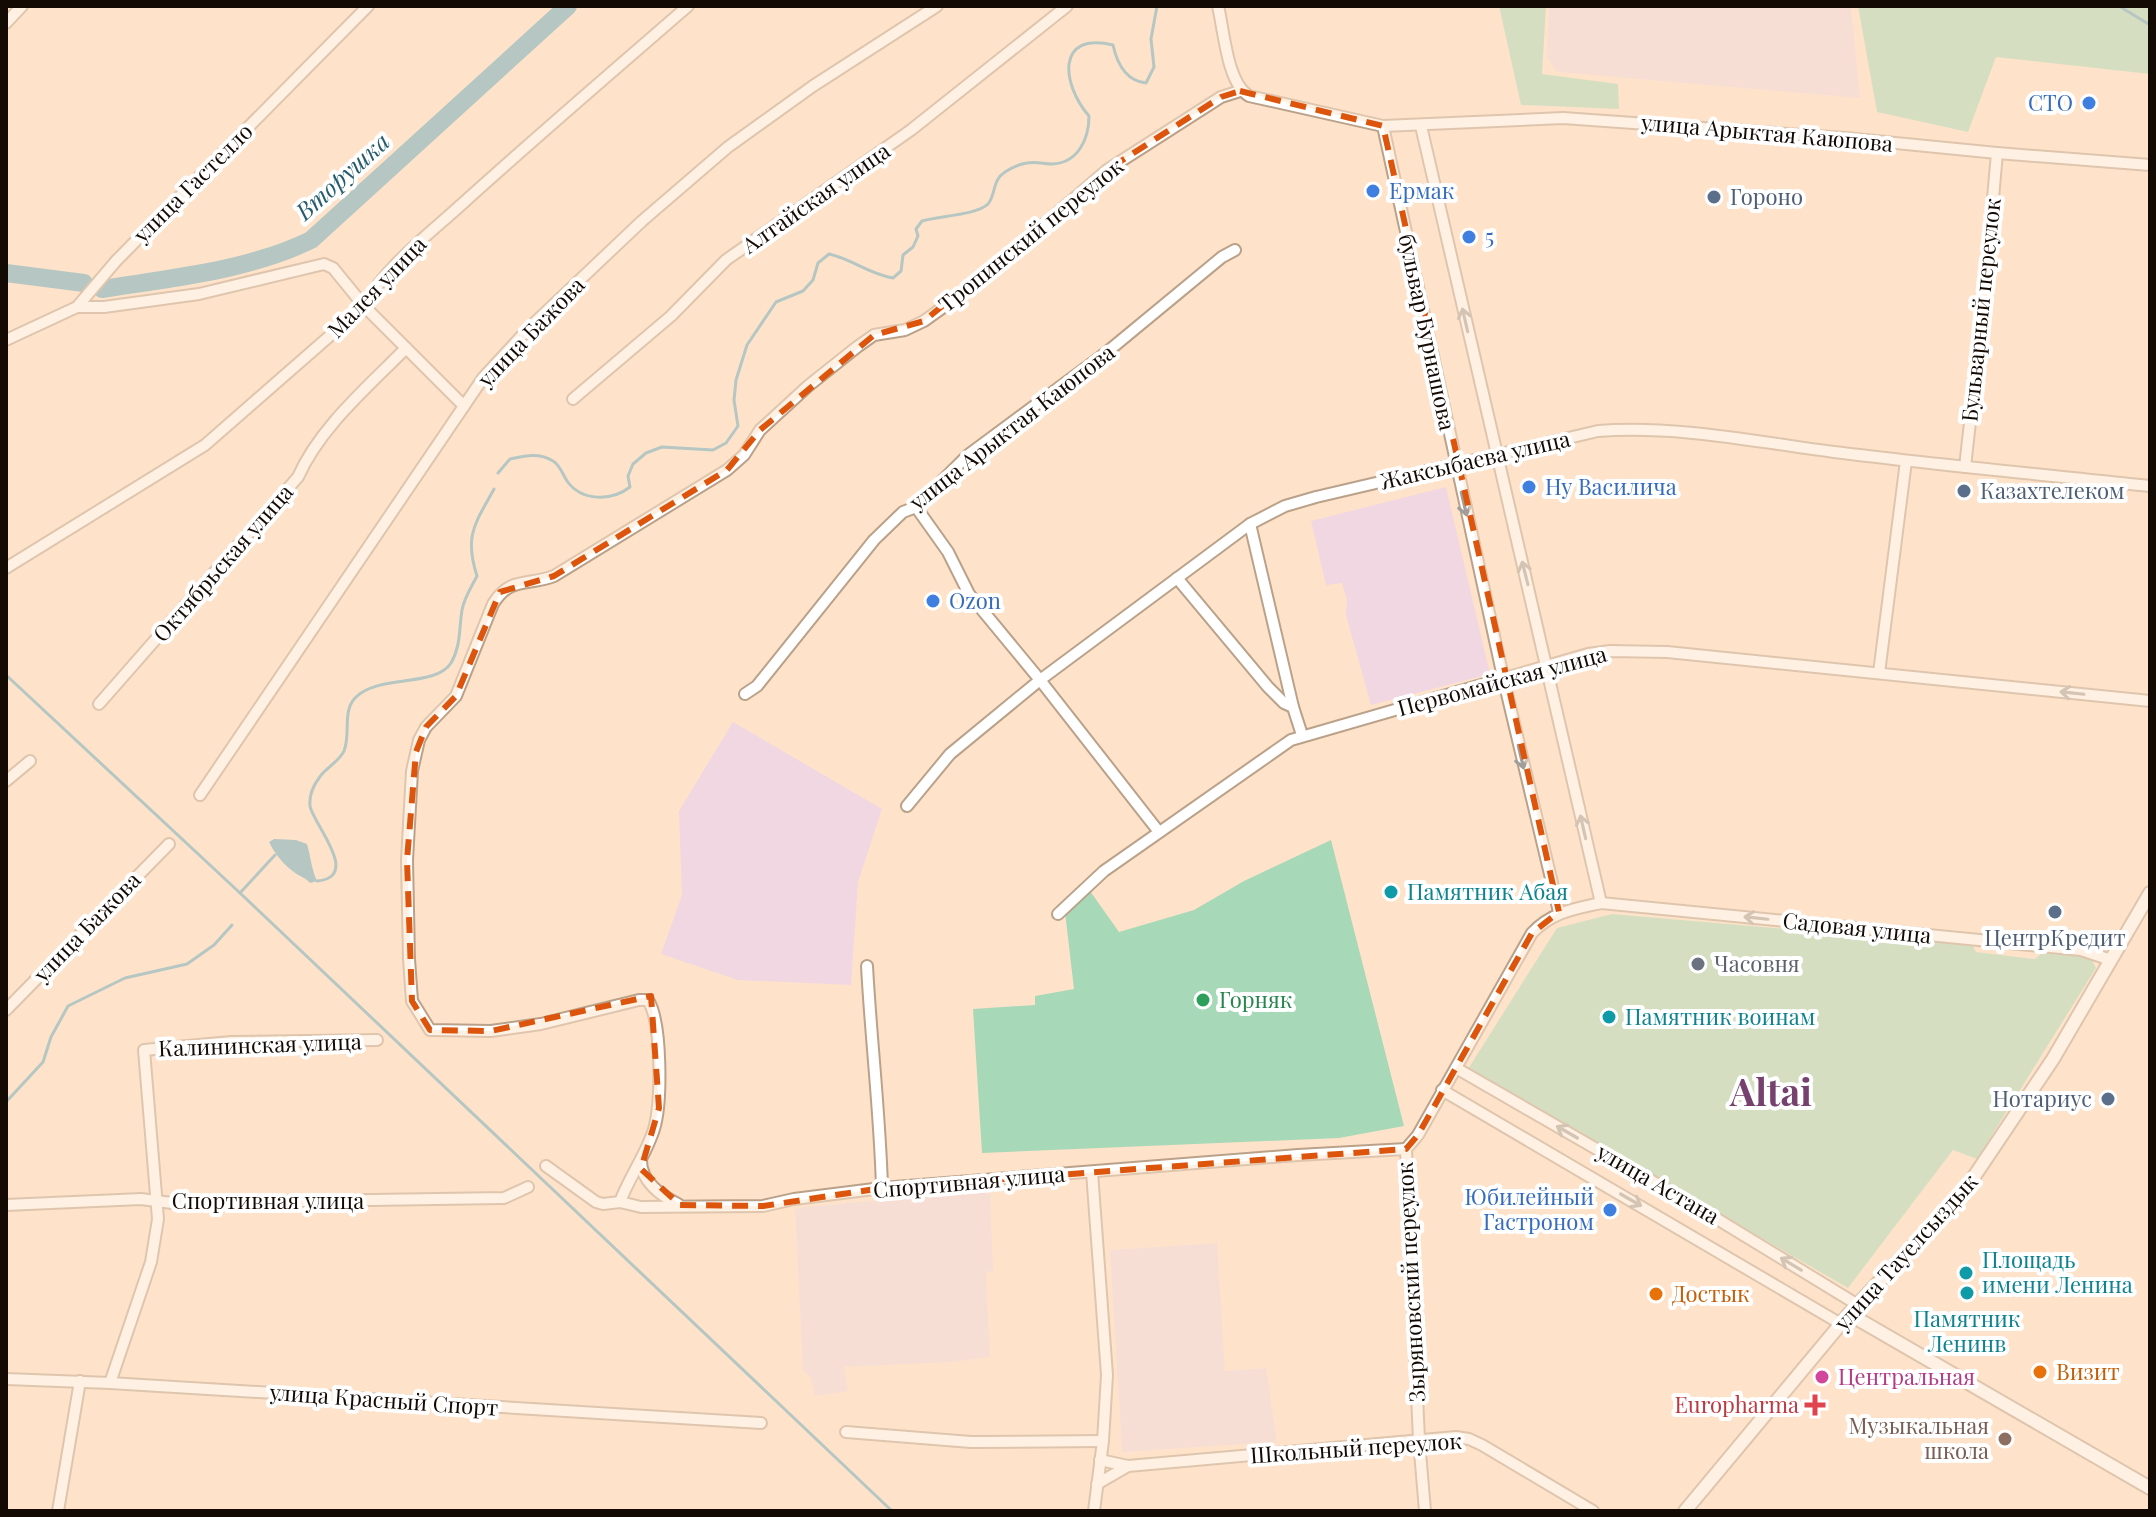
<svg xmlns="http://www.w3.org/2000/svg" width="2156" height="1517" viewBox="0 0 2156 1517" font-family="'Playfair Display',serif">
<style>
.education{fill:#f0d7e2}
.green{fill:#a7d8b7}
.water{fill:#5fa3b9}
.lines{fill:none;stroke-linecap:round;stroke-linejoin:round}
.stream{stroke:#5fa3b9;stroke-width:3}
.river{stroke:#5fa3b9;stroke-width:18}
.minor-casing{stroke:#baa189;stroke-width:14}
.tertiary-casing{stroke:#baa189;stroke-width:16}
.minor{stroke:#fff;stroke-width:10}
.tertiary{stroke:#fff;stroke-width:12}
.oneway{stroke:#a19d9a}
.marked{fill:none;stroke:#dd550c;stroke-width:6;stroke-dasharray:16 10;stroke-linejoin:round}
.shop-dot{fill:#3f7fe0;stroke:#fff;stroke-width:3}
.service-dot{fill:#5c6f8a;stroke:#fff;stroke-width:3}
.culture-dot{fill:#0f9aa8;stroke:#fff;stroke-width:3}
.worship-dot{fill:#6b7280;stroke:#fff;stroke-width:3}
.leisure-dot{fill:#2e9e5b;stroke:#fff;stroke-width:3}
.food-dot{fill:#e8710a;stroke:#fff;stroke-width:3}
.hotel-dot{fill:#d1479c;stroke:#fff;stroke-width:3}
.health-dot{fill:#e0444e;stroke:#fff;stroke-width:3}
.education-dot{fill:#8d6e63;stroke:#fff;stroke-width:3}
.labels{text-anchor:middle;stroke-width:8;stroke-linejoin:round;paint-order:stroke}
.shop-label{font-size:22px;fill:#366cbe;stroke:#fff;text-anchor:start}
.street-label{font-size:22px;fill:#130a03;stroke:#fff}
.service-label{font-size:22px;fill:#4e5e75;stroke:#fff;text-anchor:start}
.culture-label{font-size:22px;fill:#0d838f;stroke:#fff;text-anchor:start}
.worship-label{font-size:22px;fill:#5b616d;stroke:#fff;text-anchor:start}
.leisure-label{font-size:22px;fill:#27864d;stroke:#fff;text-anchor:start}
.food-label{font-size:22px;fill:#c56008;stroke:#fff;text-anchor:start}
.hotel-label{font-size:22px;fill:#b23c85;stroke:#fff;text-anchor:start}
.health-label{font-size:22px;fill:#be3a42;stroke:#fff;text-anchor:end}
.education-label{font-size:22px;fill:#785e54;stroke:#fff;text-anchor:end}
.water-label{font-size:24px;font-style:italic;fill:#255d6e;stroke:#fff}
.town-label{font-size:38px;font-weight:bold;fill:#76406f;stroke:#fff}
</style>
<rect width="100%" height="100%" fill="#fee3ca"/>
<g class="education">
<path d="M1549,6H1851L1860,98L1557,72L1547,57Z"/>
<path d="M1446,487L1490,674L1371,705L1346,615L1347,600L1342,583L1326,585L1311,521Z"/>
<path d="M733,722L882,809L858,882L851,985L738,980L661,954L682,895L679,811Z"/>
<path d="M990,1190L993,1271L986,1272L990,1357L952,1362L844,1367L848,1391L815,1396L811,1377L803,1371L795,1208Z"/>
<path d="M1217,1243L1225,1371L1266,1368L1277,1442L1122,1452L1110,1250Z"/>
</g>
<g class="green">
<path d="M1499,6H1546L1542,74L1618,84L1619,109L1521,105Z"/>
<path d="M1858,6H2150V74L1996,57L1968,132L1877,112Z"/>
<path d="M1331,840L1404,1126L1339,1138L982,1153L973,1009L1035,1005V996L1074,989L1065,912L1090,891L1119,932L1194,910L1244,881Z"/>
<path d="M1612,914L1973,945L1976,952L2035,959L2042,953L2086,957L2092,960L2096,968L1977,1159L1953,1150L1848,1288L1468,1069L1557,928Z"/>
</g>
<path class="water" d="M274,839L296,840L307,844C311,857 311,868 317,881L310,883C305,877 300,877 294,872C283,864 275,854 269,842Z"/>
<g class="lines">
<g class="stream">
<path d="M2119,6L2150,25"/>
<path d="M498,473L510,459C524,456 539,452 553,461C560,465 563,475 567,481C582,502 612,501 630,487L628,476L633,464L646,453L662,447L713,450L726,443L738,426L734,400L736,380L747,345L776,302L803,291L813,280L818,263L829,254C852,259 869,274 893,278L901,271L903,255L913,247L918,236L916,229L922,221C938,216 977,215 988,204C996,195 992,180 1005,172C1011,168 1020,164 1027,163C1036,161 1044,164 1052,164C1078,163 1089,139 1089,116C1062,85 1055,31 1113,45C1117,63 1126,81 1146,83L1154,67L1151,39L1157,6"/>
<path d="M6,675L240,893L892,1511"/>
<path d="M317,881C362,877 313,824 310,806C309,795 313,786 319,778C325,768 339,762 344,751C351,734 342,712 355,698C377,674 435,688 451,663C461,646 459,628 462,610C464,598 472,586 477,576C464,535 475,524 494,489"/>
<path d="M240,893L275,855"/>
<path d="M6,1102L43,1062L51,1037L68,1006L125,978L187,964L214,945L232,925"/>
</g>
<g class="river">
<path d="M6,273L84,283"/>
<path d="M102,289C171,278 247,271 311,240L568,6"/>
</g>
<defs>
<g id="minor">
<path d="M1218,6C1224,31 1227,83 1249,96L1383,126L1563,118L1845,138L1997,153L2150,165"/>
<path d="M6,23L22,6"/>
<path d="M1383,126L1503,677L1559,912"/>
<path d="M1421,126L1601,903"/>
<path d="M77,307H104L199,294L324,264L333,268L364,306L464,406"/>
<path d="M6,340L77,307L116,261L368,6"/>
<path d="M573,399L671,316L726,260L911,130L1067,6"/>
<path d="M1965,467L1985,288L1997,153"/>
<path d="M916,507L948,552L969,594L1040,680L1159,832"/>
<path d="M1250,524L1293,707L1302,735"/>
<path d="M6,568L205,445L364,306C386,266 428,235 462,204C536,137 612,72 688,6"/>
<path d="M1177,578L1268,687L1284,703L1293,707"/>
<path d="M1879,673L1906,461"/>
<path d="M745,694L757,686L874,540L903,512L916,507L968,455L1107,352L1222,257L1235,250"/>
<path d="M99,704L298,477C320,427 368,387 406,348"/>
<path d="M6,781L30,761"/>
<path d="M200,795L483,378L528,329L642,221L728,147L813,86L937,6"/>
<path d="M907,806L950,754L1040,680L1250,524L1285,506L1316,497L1598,431C1676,425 1757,442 1834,452C1939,465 2045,475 2150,486"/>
<path d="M1058,914L1104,871L1291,740L1588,654L1610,651L1667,652L2150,701"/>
<path d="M867,966C871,1040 880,1114 882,1188"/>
<path d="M6,1010L169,844"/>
<path d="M1456,1068L1704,1211L1858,1305"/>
<path d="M1442,1090L1841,1324"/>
<path d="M1406,1149L1418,1135L1532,933C1552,912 1574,909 1601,903L2081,950L2111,960"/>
<path d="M1406,1149L1419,1440L1425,1511"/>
<path d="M641,1161C641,1181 661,1196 678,1204"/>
<path d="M546,1166L596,1202L603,1204L620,1202L641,1207L763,1206L794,1199L882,1188L1298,1155L1406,1149"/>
<path d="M1092,1172L1107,1375L1103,1441L1094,1511"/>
<path d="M620,1202C629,1177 646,1155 654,1129C662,1103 662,1022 648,1000H639L541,1024L491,1031L430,1030L412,1001L409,959L407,860L412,771L419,740L426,727L456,696L493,604C510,576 528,586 554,576L727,470L744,455L760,430L808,386L857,347L874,335L905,330L924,321L970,288L1107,170L1221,97L1240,91"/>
<path d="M6,1205L141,1199L172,1203L504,1198L528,1187"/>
<path d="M6,1379L110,1383L761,1423"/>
<path d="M110,1383L151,1262L158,1219L144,1050L231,1042L377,1040"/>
<path d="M846,1432L971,1442L1103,1441"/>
<path d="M1100,1460L1128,1466L1456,1437L1469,1439L1482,1445L1593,1511"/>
<path d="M1097,1484L1128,1466"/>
<path d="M58,1511L80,1381"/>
</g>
<g id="tertiary">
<path d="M1849,1314L2150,1488"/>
<path d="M1685,1511L1849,1314L1965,1190L2053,1059L2150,893"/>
</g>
</defs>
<use href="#minor" class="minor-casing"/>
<use href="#tertiary" class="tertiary-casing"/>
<use href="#minor" class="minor"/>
<use href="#tertiary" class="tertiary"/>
</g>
<defs><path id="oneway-shaft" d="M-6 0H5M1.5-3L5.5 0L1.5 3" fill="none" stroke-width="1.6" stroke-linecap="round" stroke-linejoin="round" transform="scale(2)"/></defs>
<g class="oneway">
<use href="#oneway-shaft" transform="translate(1465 320) rotate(-103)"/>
<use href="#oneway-shaft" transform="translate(1464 504) rotate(77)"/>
<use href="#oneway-shaft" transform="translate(1525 573) rotate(-104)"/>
<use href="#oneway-shaft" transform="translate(2072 693) rotate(-174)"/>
<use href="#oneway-shaft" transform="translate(1521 757) rotate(77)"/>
<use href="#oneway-shaft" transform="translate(1583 827) rotate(-103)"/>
<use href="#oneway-shaft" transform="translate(1756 918) rotate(-174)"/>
<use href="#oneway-shaft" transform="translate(1567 1132) rotate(-150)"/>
<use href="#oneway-shaft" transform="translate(1631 1200) rotate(30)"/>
<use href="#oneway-shaft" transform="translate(1791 1264) rotate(-149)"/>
</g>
<path d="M0 0H2156V1517H0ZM1240,91L1383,126L1559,912L1532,933L1418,1135L1406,1149L882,1188L763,1206L680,1205L641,1169L659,1108L651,996L491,1031L430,1030L412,1001L407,860L416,752L426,727L456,696L500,592L554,576L727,470L760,430L874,335L924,321L1107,170L1221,97Z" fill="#fee3ca" fill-opacity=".55" fill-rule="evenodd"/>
<path class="marked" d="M1240,91L1383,126L1559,912L1532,933L1418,1135L1406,1149L882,1188L763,1206L680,1205L641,1169L659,1108L651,996L491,1031L430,1030L412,1001L407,860L416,752L426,727L456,696L500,592L554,576L727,470L760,430L874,335L924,321L1107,170L1221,97Z"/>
<g class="shop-dot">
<circle cx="2089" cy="103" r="8"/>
<circle cx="1373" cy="191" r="8"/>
<circle cx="1469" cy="237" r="8"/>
<circle cx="1529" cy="487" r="8"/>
<circle cx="933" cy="601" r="8"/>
<circle cx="1610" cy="1210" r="8"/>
</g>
<g class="service-dot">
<circle cx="1714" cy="197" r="8"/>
<circle cx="1964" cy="491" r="8"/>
<circle cx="2055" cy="912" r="8"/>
<circle cx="2108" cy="1099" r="8"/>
</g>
<g class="culture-dot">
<circle cx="1391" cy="892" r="8"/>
<circle cx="1609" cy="1017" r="8"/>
<circle cx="1966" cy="1273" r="8"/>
<circle cx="1967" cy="1293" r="8"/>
</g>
<circle class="worship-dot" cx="1698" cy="964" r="8"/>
<circle class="leisure-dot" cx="1203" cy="1000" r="8"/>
<g class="food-dot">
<circle cx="1656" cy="1294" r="8"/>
<circle cx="2040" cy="1372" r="8"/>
</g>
<circle class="hotel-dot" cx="1822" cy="1377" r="8"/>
<path class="health-dot" d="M1811 1393h8v8h8v8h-8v8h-8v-8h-8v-8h8z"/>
<circle class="education-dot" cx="2005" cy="1439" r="8"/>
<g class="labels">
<g class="shop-label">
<text x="2073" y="111" text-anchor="end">СТО</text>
<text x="1389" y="199">Ермак</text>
<text x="1485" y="245">5</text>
<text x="1545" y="495">Ну Василича</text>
<text x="949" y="609">Ozon</text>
<text x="1594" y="1205" text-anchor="end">Юбилейный<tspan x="1594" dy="25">Гастроном</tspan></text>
</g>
<g class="street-label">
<text transform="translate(1767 133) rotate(5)" y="8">улица Арыктая Каюпова</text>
<text transform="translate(193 183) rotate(-45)" y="8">улица Гастелло</text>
<text transform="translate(816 198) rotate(-35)" y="8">Алтайская улица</text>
<text transform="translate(1031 235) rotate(-39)" y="8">Тропинский переулок</text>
<text transform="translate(377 287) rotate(-46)" y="8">Малея улица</text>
<text transform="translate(1981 310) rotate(-84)" y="8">Бульварный переулок</text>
<text transform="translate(531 332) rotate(-46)" y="8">улица Бажова</text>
<text transform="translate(1427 332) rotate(78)" y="8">бульвар Бурнашова</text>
<text transform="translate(1012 427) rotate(-38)" y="8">улица Арыктая Каюпова</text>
<text transform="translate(1475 460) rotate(-13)" y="8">Жаксыбаева улица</text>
<text transform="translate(223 563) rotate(-49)" y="8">Октябрьская улица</text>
<text transform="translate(1502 681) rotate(-15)" y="8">Первомайская улица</text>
<text transform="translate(87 927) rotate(-46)" y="8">улица Бажова</text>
<text transform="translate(1857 928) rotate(6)" y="8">Садовая улица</text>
<text transform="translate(260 1045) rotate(-2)" y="8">Калининская улица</text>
<text transform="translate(969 1182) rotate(-5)" y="8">Спортивная улица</text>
<text transform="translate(1658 1184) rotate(30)" y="8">улица Астана</text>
<text x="268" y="1209">Спортивная улица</text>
<text transform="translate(1906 1252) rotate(-48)" y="8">улица Тауелсыздык</text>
<text transform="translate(1411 1282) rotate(-93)" y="8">Зыряновский переулок</text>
<text transform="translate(384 1400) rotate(4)" y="8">улица Красный Спорт</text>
<text transform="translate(1356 1448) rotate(-4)" y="8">Школьный переулок</text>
</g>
<g class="service-label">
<text x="1730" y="205">Гороно</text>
<text x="1980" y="499">Казахтелеком</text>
<text x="2055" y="946" text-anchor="middle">ЦентрКредит</text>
<text x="2092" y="1107" text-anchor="end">Нотариус</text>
</g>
<g class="culture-label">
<text x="1407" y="900">Памятник Абая</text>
<text x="1625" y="1025">Памятник воинам</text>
<text x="1982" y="1268">Площадь<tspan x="1982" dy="25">имени Ленина</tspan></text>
<text x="1967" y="1327" text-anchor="middle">Памятник<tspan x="1967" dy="25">Ленинв</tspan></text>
</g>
<g class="worship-label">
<text x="1714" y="972">Часовня</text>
</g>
<g class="leisure-label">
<text x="1219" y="1008">Горняк</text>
</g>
<g class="food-label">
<text x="1672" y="1302">Достык</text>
<text x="2056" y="1380">Визит</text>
</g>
<g class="hotel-label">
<text x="1838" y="1385">Центральная</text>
</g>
<g class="health-label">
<text x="1799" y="1413">Europharma</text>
</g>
<g class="education-label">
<text x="1989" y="1434">Музыкальная<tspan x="1989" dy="25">школа</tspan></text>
</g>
<g class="water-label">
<text transform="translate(343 177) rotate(-42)" y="8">Вторушка</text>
</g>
<g class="town-label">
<text x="1771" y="1106">Altai</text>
</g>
</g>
<rect width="2156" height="1517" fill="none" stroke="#130a03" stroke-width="16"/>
</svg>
